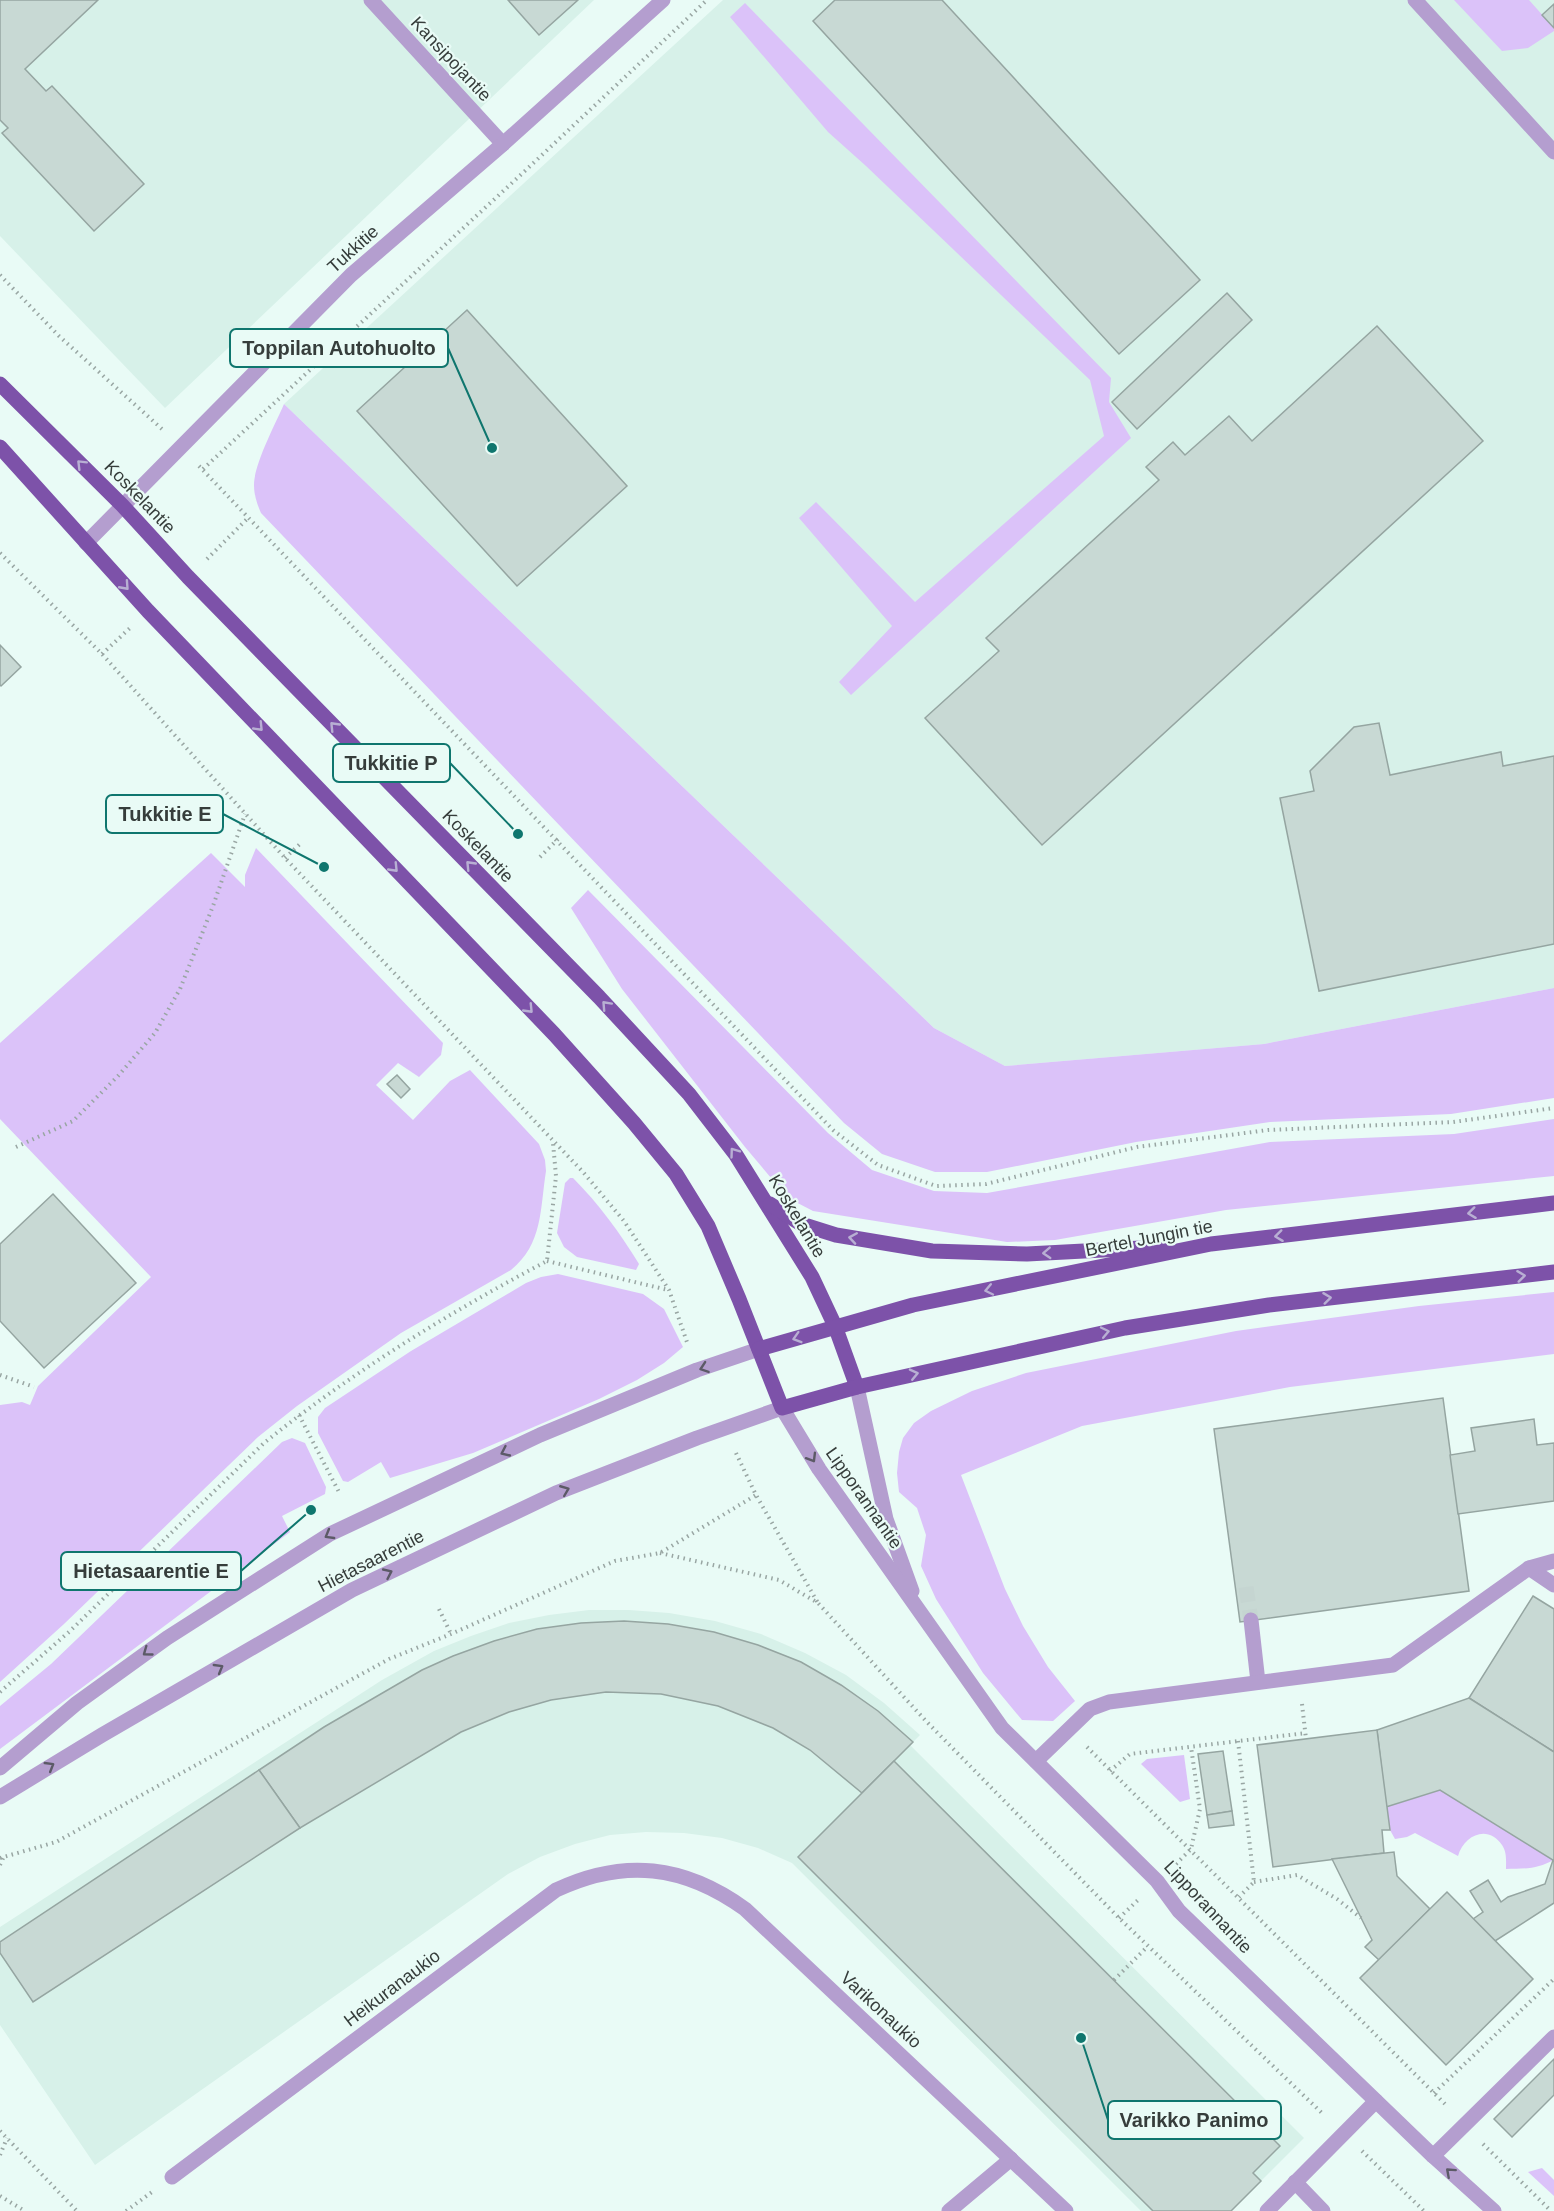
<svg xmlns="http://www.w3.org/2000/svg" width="1554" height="2211" viewBox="0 0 1554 2211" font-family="Arial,sans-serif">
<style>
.built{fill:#d7f1e9}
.green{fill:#dbc2f9}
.building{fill:#c8d9d4;stroke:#95a5a1;stroke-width:1.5}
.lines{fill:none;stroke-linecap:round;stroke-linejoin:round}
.minor-tunnel{stroke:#c5d5d1;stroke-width:15;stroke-dasharray:15 8;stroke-linecap:butt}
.path{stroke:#99a6a3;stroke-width:4;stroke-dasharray:1.5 4.5;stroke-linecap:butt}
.minor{stroke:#b49ecf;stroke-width:15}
.major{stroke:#7d52a9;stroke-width:15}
.oneway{stroke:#b8afd3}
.oneway2{stroke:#5c5a67}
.labels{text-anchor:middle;stroke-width:4.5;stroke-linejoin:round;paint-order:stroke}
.street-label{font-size:18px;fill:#363d3b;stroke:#e9fbf6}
.leader{fill:none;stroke:#0f766e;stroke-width:2}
.callout-dot{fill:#0f766e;stroke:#e9fbf6;stroke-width:2}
.callout{fill:#e9fbf6;stroke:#0f766e;stroke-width:2}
.callout-label{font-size:20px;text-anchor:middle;font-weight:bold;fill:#363d3b}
</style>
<rect width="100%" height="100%" fill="#e9fbf6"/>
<g class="built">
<path d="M0,0H594L165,408L0,236Z"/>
<path d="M723,0H1554V988L1264,1044L1005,1066L934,1028L284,404Z"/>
<path d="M589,1610H629L669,1613L715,1621L761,1634L805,1653L846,1675L884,1703L920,1735L910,1745L1304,2138L1231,2211H1141L792,1863L758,1848L722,1838L684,1833L646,1832L610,1835L575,1844L540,1857L508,1874L95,2165L0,2025V1927L382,1680L434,1651L471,1636L509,1623L549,1615Z"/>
</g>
<g class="green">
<path d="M1454,0H1529L1554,28V31L1528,48L1502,51Z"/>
<path d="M745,3L1111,378L1109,402L1131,438L851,695L839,682L892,626L799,518L816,502L915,602L1104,436L1090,380L866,166L828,132L730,17Z"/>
<path d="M284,404L934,1028L1005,1066L1264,1044L1554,988V1098L1451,1114L1270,1122L1136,1142L987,1172H935L882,1154L844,1123L261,513C257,504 254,495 254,485C254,464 275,425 284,404Z"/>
<path d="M256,848L443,1043L441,1055L419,1077L398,1063L376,1085L413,1120L450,1081L470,1070L539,1144L545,1160L546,1171C540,1209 543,1244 511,1270L401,1333L297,1406L258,1437L64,1624L0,1682V1405L22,1402L30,1405L38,1386L151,1277L0,1119V1043L211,853L245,887V875Z"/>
<path d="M588,890L828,1133L872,1170L934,1191L987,1193L1270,1142L1454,1134L1554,1119V1176L1226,1210L1055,1240L1007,1242L813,1211L788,1198L745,1147L622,989L571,908Z"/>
<path d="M570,1178H573C599,1204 620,1233 639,1264L636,1270L577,1257L564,1247L557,1233L565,1183Z"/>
<path d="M558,1274L643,1294L664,1309L683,1347L664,1363L637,1380L599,1399L473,1453L390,1478L381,1462L348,1482L343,1481L318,1433V1417L325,1408L411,1351L526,1283L541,1277Z"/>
<path d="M1554,1292V1354L1290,1387L1082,1426L961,1475L1005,1589L1023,1626L1048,1667L1075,1701L1053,1721L1022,1720L983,1673L936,1599L921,1566L926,1535L917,1508L899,1492L897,1473L899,1452L903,1438L914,1423L931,1411L972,1391L1026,1373L1236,1331L1419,1306Z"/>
<path d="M292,1438L305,1443L326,1487L325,1494L282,1516L290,1532L0,1749V1706L51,1664L282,1442Z"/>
<path d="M1184,1755L1190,1799L1180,1802L1141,1764L1147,1759Z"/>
<path d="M1440,1790L1553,1860C1539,1869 1522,1869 1506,1869C1506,1861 1507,1852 1502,1845C1488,1824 1464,1835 1458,1856L1415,1833L1407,1837L1395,1839L1390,1830L1386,1807Z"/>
<path d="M1542,2168L1554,2180V2196L1528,2172Z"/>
</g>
<g class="building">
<path d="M0,0H98L25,69L46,91L52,86L144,184L94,231L2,133L8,128L0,120Z"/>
<path d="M508,0H578L539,35Z"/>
<path d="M835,0H942L1200,280L1119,354L813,21Z"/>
<path d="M1554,4V28L1542,15Z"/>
<path d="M1227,293L1252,320L1137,429L1112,402Z"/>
<path d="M467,310L627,486L517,586L357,411Z"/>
<path d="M1377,326L1483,441L1042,845L925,718L999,651L986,638L1159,480L1146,467L1173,442L1185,455L1229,416L1252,441Z"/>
<path d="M0,645L21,667L1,686L0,685Z"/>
<path d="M1379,723L1390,775L1501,752L1503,766L1554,756V944L1319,991L1280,798L1314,791L1310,771L1354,727Z"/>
<path d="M397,1075L410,1089L401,1098L387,1084Z"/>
<path d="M53,1194L136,1283L44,1368L0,1321V1244Z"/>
<path d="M1443,1398L1469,1591L1240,1622L1214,1429Z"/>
<path d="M1534,1419L1537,1445L1554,1443V1501L1458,1514L1450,1455L1475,1451L1471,1428Z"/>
<path d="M1533,1596L1554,1609V1752L1469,1698Z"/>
<path d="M624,1621L668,1624L714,1632L758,1645L801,1662L841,1685L878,1711L913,1742L862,1793L810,1750L773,1728L718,1706L661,1694L606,1692L551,1700L509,1712L461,1732L300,1828L259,1770L324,1727L422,1670L453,1656L494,1641L537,1629L581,1623Z"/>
<path d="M1469,1698L1554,1752V1903L1495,1941L1473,1919L1483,1912L1470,1891L1488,1880L1501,1902L1508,1897L1545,1884L1553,1860L1440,1790L1386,1807L1377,1730Z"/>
<path d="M1377,1730L1390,1830H1382L1384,1853L1273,1867L1257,1745Z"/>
<path d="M1223,1751L1232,1811L1207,1815L1198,1754Z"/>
<path d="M894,1761L1280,2146L1253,2173L1261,2181L1231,2211H1153L798,1857Z"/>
<path d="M259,1770L300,1828L33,2002L0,1953V1942Z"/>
<path d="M1232,1811L1234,1825L1209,1828L1207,1815Z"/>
<path d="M1394,1852L1397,1876L1430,1909L1379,1960L1365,1947L1372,1940L1332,1859Z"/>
<path d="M1447,1892L1533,1979L1446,2065L1360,1978Z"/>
<path d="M1554,2059V2095L1512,2137L1494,2119Z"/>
</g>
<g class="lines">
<path class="minor-tunnel" d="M1246,1587L1251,1620"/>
<g class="path">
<path d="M0,275L59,336L162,429"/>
<path d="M199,466L833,1130L878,1165L936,1186L986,1184L1137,1147L1268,1130L1453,1122L1554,1108"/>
<path d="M203,469L527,169L707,0"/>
<path d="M0,553L102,654L285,858L583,1172L624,1221L669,1290L688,1345"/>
<path d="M207,559L248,518"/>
<path d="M102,654L130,628"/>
<path d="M540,857L558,839"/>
<path d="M285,858L301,843"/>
<path d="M16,1147L73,1121L118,1076L155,1033L180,989L213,906L245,814"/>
<path d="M547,1261L668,1290"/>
<path d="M0,1375L34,1387"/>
<path d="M299,1415L340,1494"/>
<path d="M736,1453L756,1495L818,1603"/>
<path d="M660,1553L779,1580L818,1603L925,1720L1119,1918L1324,2115"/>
<path d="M439,1609L451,1634"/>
<path d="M0,1692L70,1631L264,1443C351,1373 448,1313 547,1261L556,1176L553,1143"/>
<path d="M1302,1704L1306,1739"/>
<path d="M1238,1741L1254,1882L1239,1897"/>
<path d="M1087,1747L1447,2106"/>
<path d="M1110,1771L1130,1754L1306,1733"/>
<path d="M0,1858L56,1842L389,1659L451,1634L615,1561L660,1553L756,1495"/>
<path d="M1176,1864L1191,1849L1200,1809L1191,1747"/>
<path d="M0,1865L4,1856"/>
<path d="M1254,1882L1297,1875L1337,1899L1361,1918"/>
<path d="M1119,1918L1138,1900"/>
<path d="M1114,1980L1147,1947"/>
<path d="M1434,2093L1554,1979"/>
<path d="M0,2131L77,2211"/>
<path d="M1483,2144L1551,2211"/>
<path d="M1362,2151L1424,2211"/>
<path d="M0,2155L7,2138"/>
<path d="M0,2196L25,2211"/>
<path d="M126,2211L152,2192"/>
</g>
<g class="minor">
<path d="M371,0L503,144"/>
<path d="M1415,0L1554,152"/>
<path d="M86,543L351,275L503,144L663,0"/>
<path d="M857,1387L886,1519L912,1591"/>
<path d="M1529,1568L1554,1585"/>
<path d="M1251,1620L1258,1682"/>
<path d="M1036,1761L1090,1709L1109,1702L1393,1665L1529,1568L1554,1561"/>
<path d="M0,1768L77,1703L167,1638L330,1534L540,1435L697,1370L759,1349"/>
<path d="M0,1797L102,1735L352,1590L556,1493L697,1438L782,1408L819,1469L1002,1728L1157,1881L1179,1911L1433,2156L1494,2211"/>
<path d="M1433,2156L1554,2037"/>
<path d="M172,2177L556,1890C624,1858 684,1865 745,1909L1066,2211"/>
<path d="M1295,2182L1323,2211"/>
<path d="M949,2211L1011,2159"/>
<path d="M1267,2211L1376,2101"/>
</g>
<g class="major">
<path d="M0,384L122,505L188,577L599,997L689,1094L736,1155L812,1277L835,1326L857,1387"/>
<path d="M0,447L148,611L554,1034L634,1123L676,1174L708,1226L739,1299L782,1408L857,1387L1125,1328L1269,1305L1554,1272"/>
<path d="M770,1204L801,1224L836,1235L932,1251L1027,1254L1160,1247"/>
<path d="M759,1349L913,1305L1211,1244L1554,1203"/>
</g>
</g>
<defs><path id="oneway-chevron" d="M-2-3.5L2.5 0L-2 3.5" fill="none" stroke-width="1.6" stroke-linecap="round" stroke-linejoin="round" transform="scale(1.5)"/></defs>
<g class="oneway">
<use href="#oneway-chevron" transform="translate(81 464) rotate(-135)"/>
<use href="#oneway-chevron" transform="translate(125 586) rotate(48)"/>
<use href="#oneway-chevron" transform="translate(334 726) rotate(-134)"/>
<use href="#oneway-chevron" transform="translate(259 727) rotate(46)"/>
<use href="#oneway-chevron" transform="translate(470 865) rotate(-134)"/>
<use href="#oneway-chevron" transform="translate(394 868) rotate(46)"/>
<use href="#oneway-chevron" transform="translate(606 1005) rotate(-133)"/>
<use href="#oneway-chevron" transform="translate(529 1009) rotate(46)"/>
<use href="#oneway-chevron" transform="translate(734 1152) rotate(-126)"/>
<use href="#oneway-chevron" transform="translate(1472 1213) rotate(173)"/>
<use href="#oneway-chevron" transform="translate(1279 1236) rotate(173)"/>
<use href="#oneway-chevron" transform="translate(853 1238) rotate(-171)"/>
<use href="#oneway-chevron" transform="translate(1047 1253) rotate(177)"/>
<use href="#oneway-chevron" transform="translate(1521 1276) rotate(-7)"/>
<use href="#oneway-chevron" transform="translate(989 1290) rotate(168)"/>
<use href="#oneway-chevron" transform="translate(1327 1298) rotate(-7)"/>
<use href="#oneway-chevron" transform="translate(1105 1332) rotate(-12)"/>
<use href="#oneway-chevron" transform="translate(797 1338) rotate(163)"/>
<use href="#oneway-chevron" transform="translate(914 1374) rotate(-13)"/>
</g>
<g class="oneway2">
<use href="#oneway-chevron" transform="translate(704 1368) rotate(161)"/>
<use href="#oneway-chevron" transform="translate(505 1452) rotate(155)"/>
<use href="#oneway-chevron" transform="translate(812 1458) rotate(59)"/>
<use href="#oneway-chevron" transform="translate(565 1490) rotate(-22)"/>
<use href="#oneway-chevron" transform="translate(329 1535) rotate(150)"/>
<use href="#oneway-chevron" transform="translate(388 1573) rotate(-25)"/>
<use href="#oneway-chevron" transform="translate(147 1652) rotate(144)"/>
<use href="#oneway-chevron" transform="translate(219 1668) rotate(-30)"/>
<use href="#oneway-chevron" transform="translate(50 1766) rotate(-31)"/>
<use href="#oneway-chevron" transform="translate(1450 2172) rotate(-138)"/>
</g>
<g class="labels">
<g class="street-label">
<text transform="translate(451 59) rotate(47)" y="6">Kansipojantie</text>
<text transform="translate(353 249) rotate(-42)" y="6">Tukkitie</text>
<text transform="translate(140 497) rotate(46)" y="6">Koskelantie</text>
<text transform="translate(478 846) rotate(46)" y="6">Koskelantie</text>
<text transform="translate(797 1216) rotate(59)" y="6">Koskelantie</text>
<text transform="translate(1149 1238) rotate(-11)" y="6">Bertel Jungin tie</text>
<text transform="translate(864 1498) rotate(55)" y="6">Lipporannantie</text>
<text transform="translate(371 1561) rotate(-27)" y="6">Hietasaarentie</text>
<text transform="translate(1208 1907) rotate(47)" y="6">Lipporannantie</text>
<text transform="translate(392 1988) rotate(-37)" y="6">Heikuranaukio</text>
<text transform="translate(881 2010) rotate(43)" y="6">Varikonaukio</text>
</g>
</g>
<path class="leader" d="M492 448L448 348M518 834L450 763M324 867L223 814M311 1510L241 1571M1081 2038L1108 2120"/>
<g class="callout-dot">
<circle cx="492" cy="448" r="6"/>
<circle cx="518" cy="834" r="6"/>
<circle cx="324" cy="867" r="6"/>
<circle cx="311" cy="1510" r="6"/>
<circle cx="1081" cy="2038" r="6"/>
</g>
<g class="callout">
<rect x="230" y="329" width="218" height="38" rx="6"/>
<rect x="333" y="744" width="117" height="38" rx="6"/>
<rect x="106" y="795" width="117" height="38" rx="6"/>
<rect x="61" y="1552" width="180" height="38" rx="6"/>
<rect x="1108" y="2101" width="173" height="38" rx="6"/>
</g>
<g class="callout-label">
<text x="339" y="355">Toppilan Autohuolto</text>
<text x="391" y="770">Tukkitie P</text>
<text x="165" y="821">Tukkitie E</text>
<text x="151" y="1578">Hietasaarentie E</text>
<text x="1194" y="2127">Varikko Panimo</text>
</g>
</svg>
